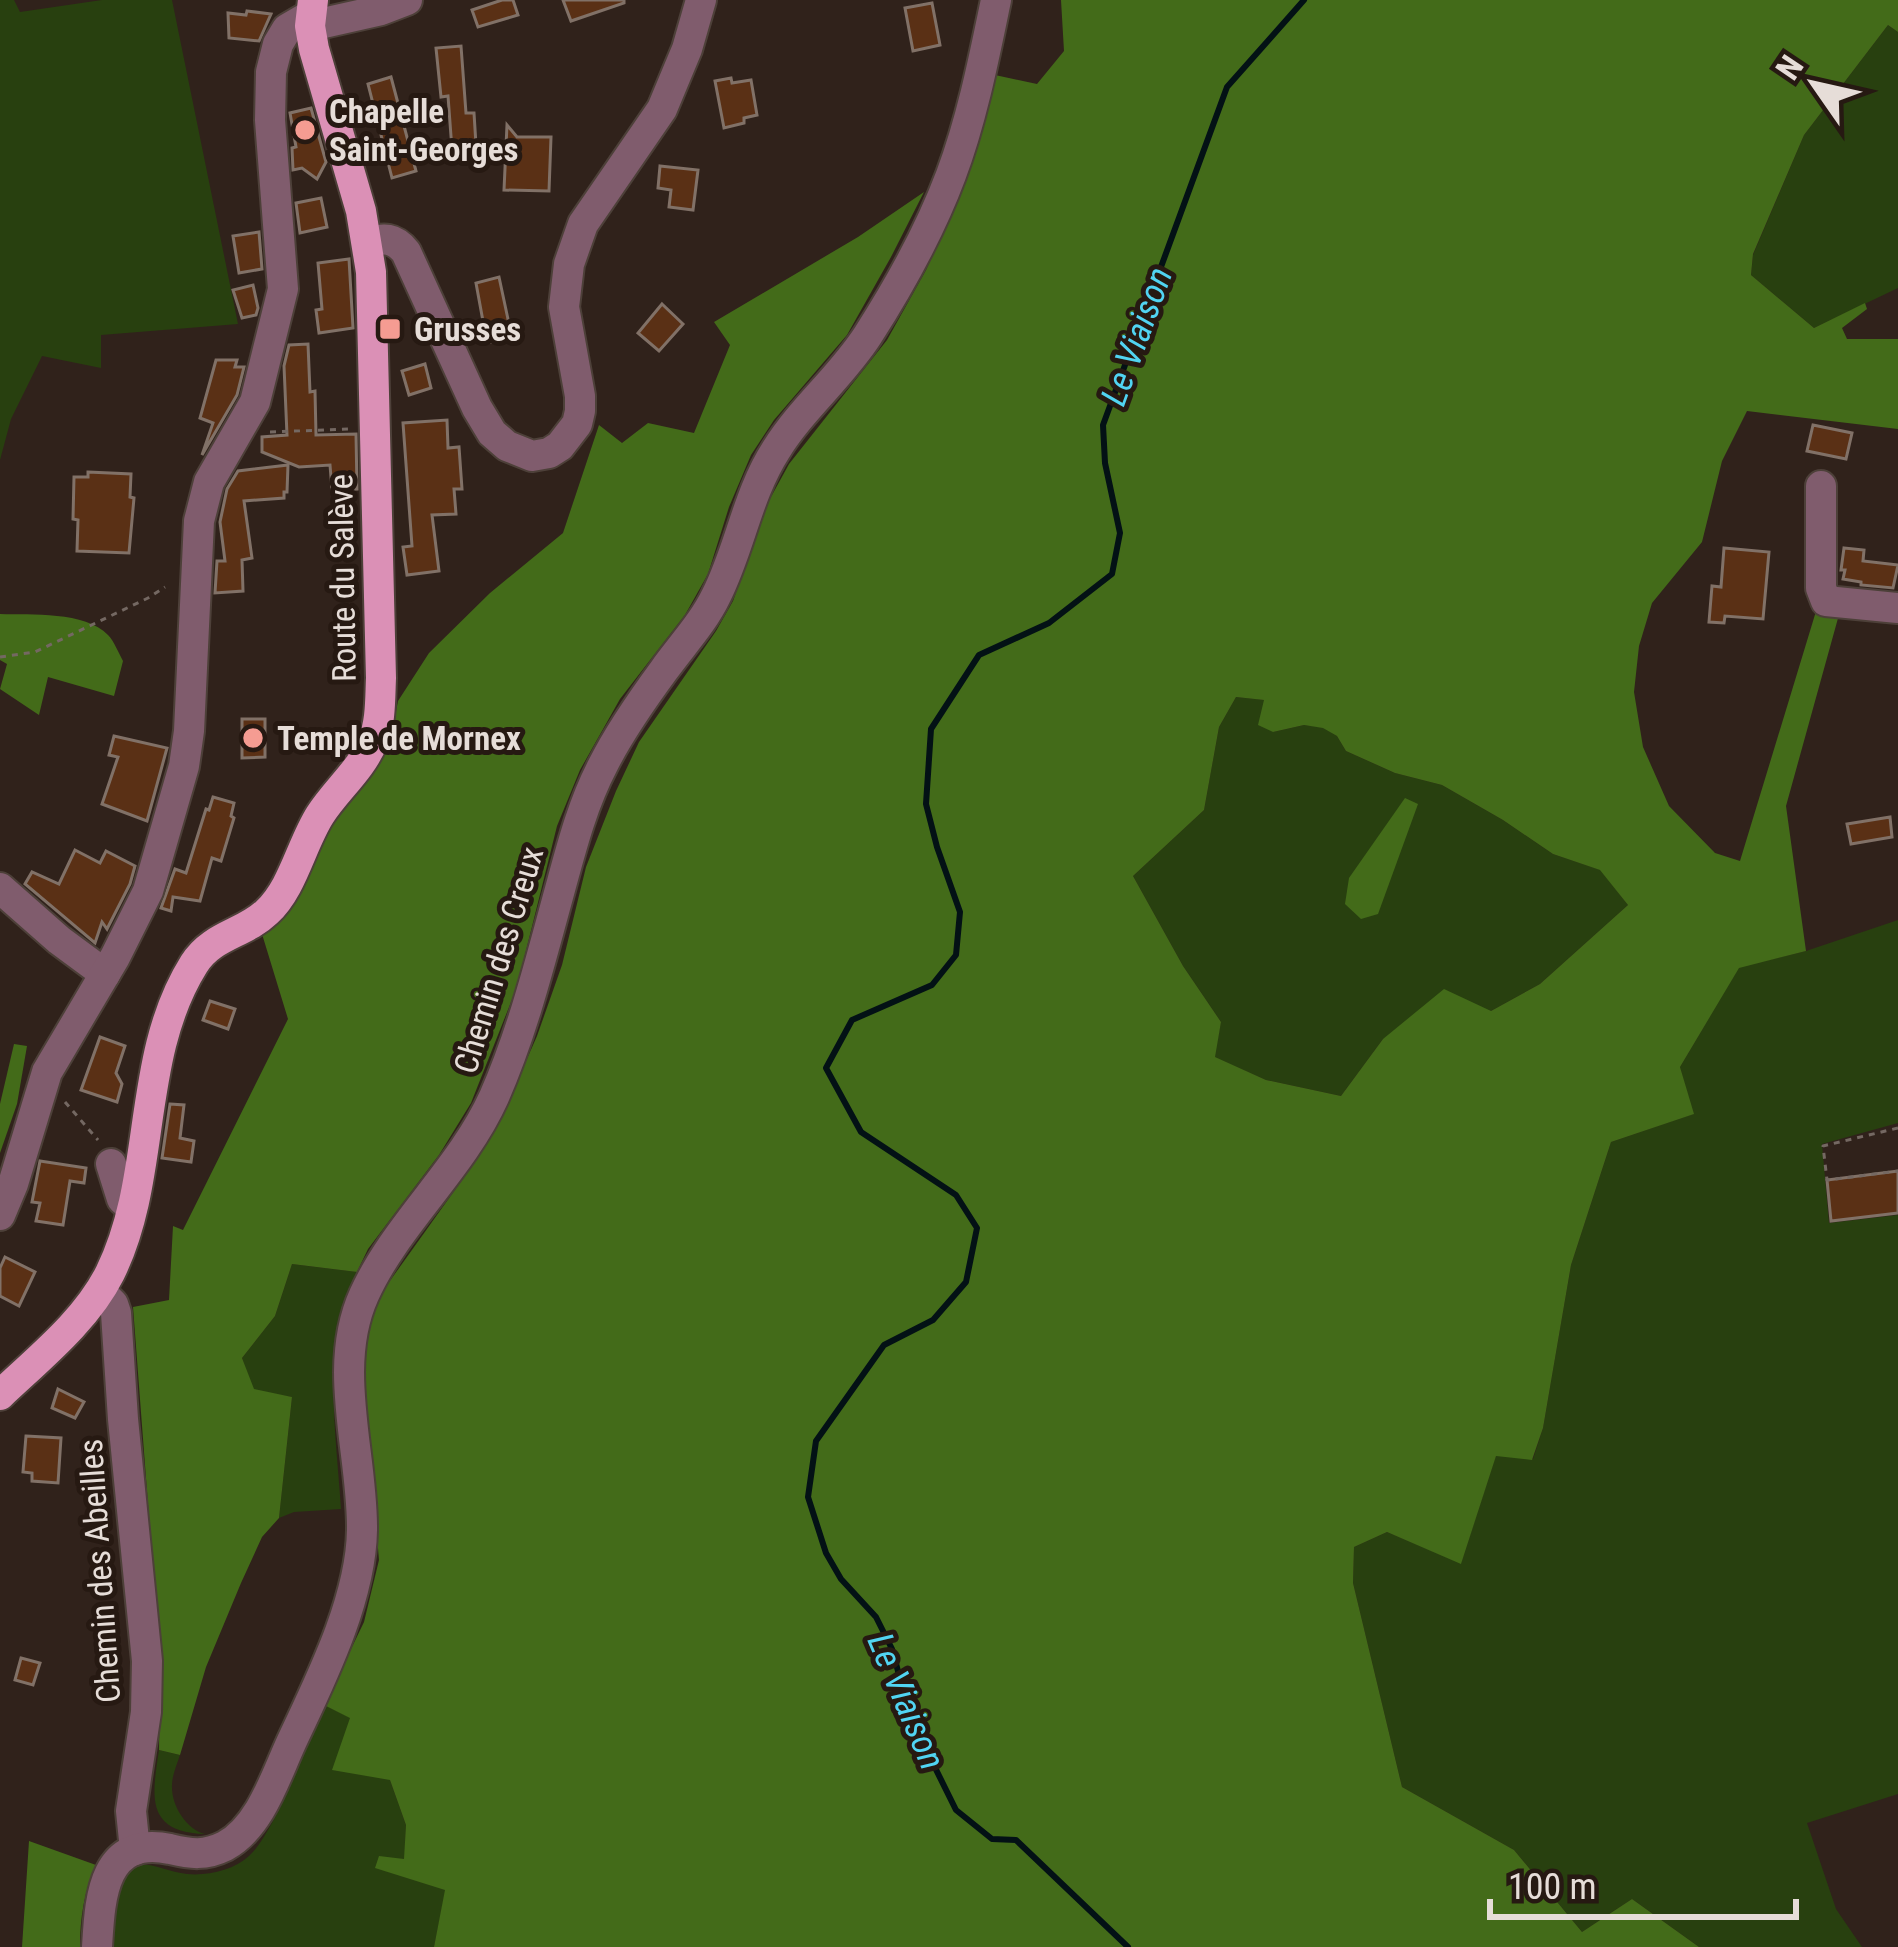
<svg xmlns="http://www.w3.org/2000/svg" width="1898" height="1947" viewBox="0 0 1898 1947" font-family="'Roboto Condensed',sans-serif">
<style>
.green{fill:#28400f}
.forest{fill:#436b19;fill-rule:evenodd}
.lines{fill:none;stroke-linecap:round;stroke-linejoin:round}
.stream{stroke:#031115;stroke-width:6}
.building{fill:#5a3015;stroke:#817167;stroke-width:3}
.minor-casing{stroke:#4d4039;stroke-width:34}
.major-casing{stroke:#4d4039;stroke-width:34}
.path{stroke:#746862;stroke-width:3;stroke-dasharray:6 6;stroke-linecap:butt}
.minor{stroke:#805c6d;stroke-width:30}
.major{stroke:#db90b6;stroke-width:30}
.poi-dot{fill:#f59c92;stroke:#261912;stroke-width:4.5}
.labels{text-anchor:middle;stroke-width:10;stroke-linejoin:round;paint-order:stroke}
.poi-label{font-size:33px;font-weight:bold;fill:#e6ddd8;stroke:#261912;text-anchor:start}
.street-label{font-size:33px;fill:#e6ddd8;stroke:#261912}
.water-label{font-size:36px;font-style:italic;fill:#51d4f2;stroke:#261912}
</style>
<rect width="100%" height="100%" fill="#30221b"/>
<g class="green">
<path d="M0,0H14L20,12L102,0H172L238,324L101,335V368L42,356L11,419L0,460Z"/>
<path d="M1888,25L1898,32V288L1814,328L1751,275L1753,255L1804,135Z"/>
<path d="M1236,697L1265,700L1273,732L1304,725L1323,727L1337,736L1346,751L1395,773L1442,785L1503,820L1553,854L1601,870L1628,905L1540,984L1491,1011L1383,1039L1341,1096L1266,1080L1214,1057L1221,1022L1183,966L1133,876L1204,810L1219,727Z"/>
<path d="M1898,920V1123L1822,1144L1829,1223L1898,1215V1794L1807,1823L1836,1909L1862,1947H1699L1632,1899L1582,1932L1514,1850L1402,1787L1353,1583L1354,1547L1387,1532L1461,1563L1496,1455L1533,1459L1543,1428L1571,1265L1611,1142L1693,1114L1680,1067L1739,967L1806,951Z"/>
<path d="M292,1264L357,1272C321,1346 336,1430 341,1509L294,1512L279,1518L292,1397L253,1390L242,1358L275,1316Z"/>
<path d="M324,1705L350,1717L390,1780L406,1825L405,1860L446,1889L434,1947H110C111,1930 110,1907 117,1891C136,1847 155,1871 187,1874C208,1876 234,1870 249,1856C274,1834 309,1740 324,1705Z"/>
<path d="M159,1750L180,1755C177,1764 172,1776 172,1785C171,1805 186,1829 205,1834C145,1832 152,1796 159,1750Z"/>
</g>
<g class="forest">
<path d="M1061,0H1898V32L1888,25L1804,135L1753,254L1751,275L1814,328L1865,303L1867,309L1842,328L1847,339H1898V429L1747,411L1722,461L1702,542L1652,603L1639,646L1634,692L1643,747L1669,806L1715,853L1740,861L1817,608L1840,611L1786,806L1806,951L1739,968L1680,1067L1694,1114L1611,1142L1571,1265L1543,1428L1532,1460L1496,1456L1461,1564L1387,1532L1354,1547L1353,1583L1402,1787L1514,1850L1582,1932L1632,1899L1699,1947H434L445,1890L375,1868L379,1856L404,1859L406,1825L390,1780L332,1770L350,1718L324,1705L364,1622L379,1560L363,1373L365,1332L374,1303L472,1166L507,1104L537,1036L562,965L586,867L616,791L639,742L716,631L733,601L767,504L789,464L887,340L926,270L956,205L980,138L995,75L1037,84L1064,51ZM1236,697L1264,700L1258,725L1273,732L1304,725L1323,728L1337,736L1346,751L1395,773L1442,785L1503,820L1553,854L1600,870L1628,905L1540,984L1491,1011L1444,989L1383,1039L1341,1096L1266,1080L1215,1057L1221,1022L1183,966L1133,876L1204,810L1219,727Z"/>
<path d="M924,192L891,257L847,335L774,420L751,455L729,507L708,574L685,615L620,699L580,770L557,826L517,987L471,1103L439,1155L368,1249L357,1272L292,1264L275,1316L242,1358L254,1389L292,1397L279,1518L262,1537L241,1583L206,1667L180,1755L159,1750L160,1663L133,1307L169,1300L173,1226L183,1230L288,1019L262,934L333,816L379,761L391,738L398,701L429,653L490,593L563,533L599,425L622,443L648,423L694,433L730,345L714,322L858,237Z"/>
<path d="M0,614C31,615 85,611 108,635C114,641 119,654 123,661L114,696L48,677L39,715L0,689L7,664L0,660Z"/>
<path d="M1405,798L1418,804L1378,914L1361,919L1345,904L1349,878Z"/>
<path d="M14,1044L27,1046L17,1104L0,1153V1104Z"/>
<path d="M29,1841L96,1865C84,1891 80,1919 80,1947H22Z"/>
</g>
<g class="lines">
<path class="stream" d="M1128,1947L1016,1840L992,1839L956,1810L911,1719L892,1649L876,1617L841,1579L826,1553L808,1497L816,1441L884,1345L933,1320L966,1282L977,1228L956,1195L861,1132L826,1068L852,1020L932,985L956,955L960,912L937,847L926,804L931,729L979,655L1049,623L1112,574L1120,533L1105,463L1103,425L1227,87L1304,0"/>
</g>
<g class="building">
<path d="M502,0H513L518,15L478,27L472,10Z"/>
<path d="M563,0H624V3L571,21Z"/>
<path d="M932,3L940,45L913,51L905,8Z"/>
<path d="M247,11L271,14L259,41L229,38L228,13L246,15Z"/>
<path d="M461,46L466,113H474L477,161L453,163L448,96L441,97L436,48Z"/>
<path d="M391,77L416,171L392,178L368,84Z"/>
<path d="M731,78L732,83L751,80L757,115L744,118V123L724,128L715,81Z"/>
<path d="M311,108L326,162L317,179L302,168L293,170L292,148L296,147L290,113Z"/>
<path d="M507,125L517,137H551L549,191L504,190Z"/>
<path d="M660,166L698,170L693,210L669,207L671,190L658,188Z"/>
<path d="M321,198L327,227L300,233L296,203Z"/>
<path d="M259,232L262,269L239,273L233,236Z"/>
<path d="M349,259L353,328L319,333L316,310L322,309L318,263Z"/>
<path d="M499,277L512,338L487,343L476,283Z"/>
<path d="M253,285L258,308L256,315L242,318L233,290Z"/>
<path d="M662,304L683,324L659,351L638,333Z"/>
<path d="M308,344L310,392L315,391L316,435L356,434L357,489L332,490L330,465L299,467L262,452V437L287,435L284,366L289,345Z"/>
<path d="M216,360H237L235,367H244L237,395L202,455L213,423L200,418Z"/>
<path d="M425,364L431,388L409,395L402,371Z"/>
<path d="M447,420L448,448L459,447L462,489H454L456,514L432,515L439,571L407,575L403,547L412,546L403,423Z"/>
<path d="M1813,425L1852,433L1846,459L1807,451Z"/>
<path d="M288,465L287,492H284V498L244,501L252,558L242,560L243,591L215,593L217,561H225L220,522L227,489L238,471Z"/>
<path d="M88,472L131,474L130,497L134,498L129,553L77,551L78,520L73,519L74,477H88Z"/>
<path d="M1724,548L1769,552L1763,619L1725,616L1724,623L1709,622L1712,586L1721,587Z"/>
<path d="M1844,548L1864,550L1863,561L1898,565L1893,588L1861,585V582L1843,579L1845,570H1841Z"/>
<path d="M242,719H265V757L242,758Z"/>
<path d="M114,736L167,748L147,821L102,804L118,757L109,755Z"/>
<path d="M213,797L234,803L231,816L234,818L221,861L212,858L200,901L173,897L171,911L161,908L175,869L186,873L206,809L209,810Z"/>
<path d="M1890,817L1892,837L1851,844L1847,824Z"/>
<path d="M75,850L100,863L106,851L135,866L130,884L107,929L102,922L95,943L25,884L32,872L59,884Z"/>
<path d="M210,1001L235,1009L228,1029L203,1020Z"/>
<path d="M100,1037L125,1046L116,1073L122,1084L117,1102L81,1090Z"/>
<path d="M170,1104L184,1105L180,1138L194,1141L191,1162L162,1158Z"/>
<path d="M40,1161L86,1168L84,1183L70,1181L63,1225L36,1221L40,1203L32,1202Z"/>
<path d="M1898,1171V1213L1831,1221L1827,1180Z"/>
<path d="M5,1257L35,1272L19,1306L0,1296V1268Z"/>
<path d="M58,1389L84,1402L75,1418L52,1408Z"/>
<path d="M26,1436L61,1438L58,1483L32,1481V1473L23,1472Z"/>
<path d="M21,1658L40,1663L33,1685L15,1680Z"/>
</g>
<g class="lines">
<defs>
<g id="minor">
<path d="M310,26L381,10L407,0"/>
<path d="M367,242C384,238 394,237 406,252L477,408L492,433L507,446L532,456L549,453L560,446L577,424L580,411V396L564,307L569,264L583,224L662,109L687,49L701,0"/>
<path d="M1821,486V588L1826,601L1898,608"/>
<path d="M0,888L59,940L105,974"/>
<path d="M111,1164L122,1199L132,1208"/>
<path d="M0,1215L13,1184L47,1072L115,957L148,891L184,766L189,731L199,521L209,482L255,402L283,289L270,120L271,72L278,44L287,29L311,15"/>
<path d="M100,1291L113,1304L116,1313L123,1419L147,1661L146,1712L131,1811L135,1850"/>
<path d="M97,1947C100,1899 102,1835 170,1849C191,1854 205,1856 225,1846C260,1827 275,1778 291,1743C320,1681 361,1600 362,1530C363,1454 331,1368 364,1295C396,1224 461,1170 494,1097C523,1031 540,962 559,893C571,849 582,805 603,765C620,731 642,700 664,670C682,645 703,623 716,596C740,549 747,495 776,450C802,408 841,377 868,335C900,285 930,231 951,175C972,119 984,58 996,0"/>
</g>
<path id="major" d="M0,1395C39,1358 86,1321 110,1273C158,1176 135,1058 194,964C212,935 244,934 267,912C293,888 301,845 320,815C336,790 362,769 373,741C381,721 380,699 381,678L371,272L361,211L314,49L310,26L313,0"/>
</defs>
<use href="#minor" class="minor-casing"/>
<use href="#major" class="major-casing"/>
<g class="path">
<path d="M270,432L350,429"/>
<path d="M0,657L35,652L148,598L165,587"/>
<path d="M65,1102L98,1140"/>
<path d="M1898,1128L1823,1146L1827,1180L1898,1171"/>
</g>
<use href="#minor" class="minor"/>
<use href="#major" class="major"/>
</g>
<g class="poi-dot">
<circle cx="305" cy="130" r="12"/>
<rect x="378" y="317" width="24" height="24" rx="6"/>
<circle cx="253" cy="738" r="12"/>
</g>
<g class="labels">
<g class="poi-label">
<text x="329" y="123">Chapelle<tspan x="329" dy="38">Saint-Georges</tspan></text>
<text x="414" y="341">Grusses</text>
<text x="277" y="750">Temple de Mornex</text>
</g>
<g class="street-label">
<text transform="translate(342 578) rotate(-91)" y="12">Route du Salève</text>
<text transform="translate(498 960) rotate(-73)" y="12">Chemin des Creux</text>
<text transform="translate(99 1571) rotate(-94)" y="12">Chemin des Abeilles</text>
</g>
<g class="water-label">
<text transform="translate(1136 336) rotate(-70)" y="13">Le Viaison</text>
<text transform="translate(907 1701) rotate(67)" y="13">Le Viaison</text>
</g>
</g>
<g transform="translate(1814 84) rotate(304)" stroke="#261912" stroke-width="9" paint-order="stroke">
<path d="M0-9L21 45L0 30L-21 45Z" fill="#e6ddd8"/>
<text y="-18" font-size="33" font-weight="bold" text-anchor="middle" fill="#e6ddd8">N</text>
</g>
<path d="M1490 1899v18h306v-18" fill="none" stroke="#e6ddd8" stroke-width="6"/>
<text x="1508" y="1899" font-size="36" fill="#e6ddd8" stroke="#261912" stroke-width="9" paint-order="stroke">100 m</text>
</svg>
